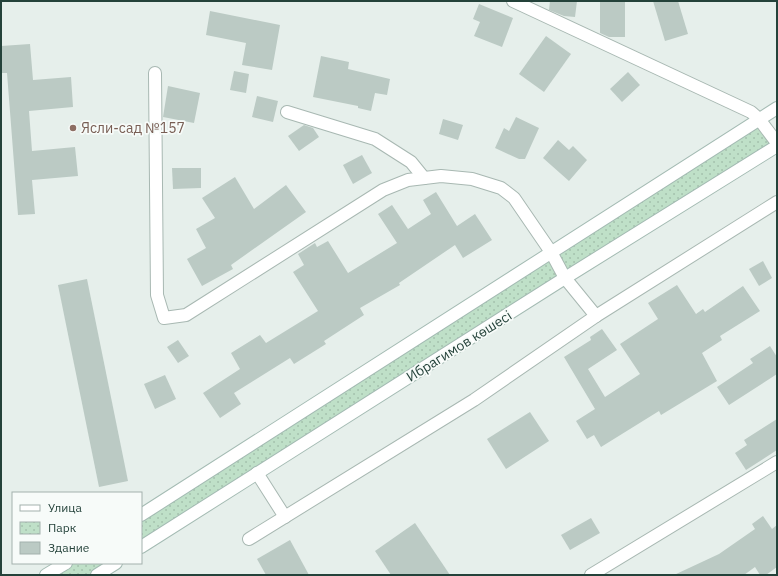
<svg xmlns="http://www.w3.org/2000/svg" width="778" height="576" viewBox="0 0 778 576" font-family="'IBM Plex Sans',sans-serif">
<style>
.park{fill:url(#park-dots)}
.building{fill:#bbcac4}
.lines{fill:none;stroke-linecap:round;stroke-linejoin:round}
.street-casing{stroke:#a8b8b2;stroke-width:14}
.secondary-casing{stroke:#a4bbb3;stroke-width:14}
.street{stroke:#fff;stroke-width:12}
.secondary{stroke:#fff;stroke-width:12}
.education-dot{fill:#8d6e63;stroke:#f7fbf9;stroke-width:1.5}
.labels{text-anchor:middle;stroke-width:3.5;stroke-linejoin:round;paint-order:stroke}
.education-label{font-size:14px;fill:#785e54;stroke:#f7fbf9;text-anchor:start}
.street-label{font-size:14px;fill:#24423a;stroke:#f7fbf9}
</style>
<defs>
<pattern id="park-dots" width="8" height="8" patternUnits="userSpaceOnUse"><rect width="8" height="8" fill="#bfe0c8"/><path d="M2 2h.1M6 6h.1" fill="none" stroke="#a4c1ad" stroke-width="1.8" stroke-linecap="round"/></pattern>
</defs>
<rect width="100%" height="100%" fill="#e6efeb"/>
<g class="park">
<path d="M761,124L774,144L141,544V518Z"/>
<path d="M70,563H111L92,575H51Z"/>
</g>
<g class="building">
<path d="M550,1H577L575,17L564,16L549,10Z"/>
<path d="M600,1H625V37H609L600,33Z"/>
<path d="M653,1H678L688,34L665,41Z"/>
<path d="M479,4L513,18L502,47L474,36L480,22L473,19Z"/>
<path d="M210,11L280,25L272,70L242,65L246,43L206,35Z"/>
<path d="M546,36L571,54L544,92L519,74Z"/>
<path d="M30,44L33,80L71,77L73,107L29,111L32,151L75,147L78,176L32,180L35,214L18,215L7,73H1V46Z"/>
<path d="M321,56L349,62L348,69L390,79L387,95L375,93L371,111L358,108V106L313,97Z"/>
<path d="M234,71L249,74L246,93L230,90Z"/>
<path d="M628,72L640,85L622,102L610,89Z"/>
<path d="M168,86L200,93L194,123L163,117Z"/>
<path d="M257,96L278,101L273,122L252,117Z"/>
<path d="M516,117L539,128L525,159H519L495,148L504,128L509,131Z"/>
<path d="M443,119L463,125L458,140L439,134Z"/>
<path d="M304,125L313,128L319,137L299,151L288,136Z"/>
<path d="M558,140L569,150L573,146L587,160L569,181L543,158Z"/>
<path d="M362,155L372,173L353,184L343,165Z"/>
<path d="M172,168H201V188L173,189Z"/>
<path d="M235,177L254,209L286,185L306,212L231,265L233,269L202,286L187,259L206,248L196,229L215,218L202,198Z"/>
<path d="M436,192L457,226L475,214L492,240L463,258L455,245L399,283L400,285L360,308L364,315L324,341L326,344L294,364L290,358L234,393L241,404L220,418L203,393L240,369L231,353L260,335L266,343L318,311L293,272L304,265L298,254L315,243L317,247L328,241L348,273L397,243L378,214L392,205L408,229L431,214L423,200Z"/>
<path d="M763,261L772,278L759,286L749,269Z"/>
<path d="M87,279L128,481L99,487L58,285Z"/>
<path d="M677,285L696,314L703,309L705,312L743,286L760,311L720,336L722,340L702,353L717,381L661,415L659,411L601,447L594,435L587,439L576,421L595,409L564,357L591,340L590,337L602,329L617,350L588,369L605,397L640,374L620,344L658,319L648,303Z"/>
<path d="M178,340L189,356L178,363L167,347Z"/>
<path d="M770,346L777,357V374L729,405L717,387L753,363L750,359Z"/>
<path d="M165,375L176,399L155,409L144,384Z"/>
<path d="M530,412L549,441L506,469L487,439Z"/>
<path d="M777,419V450L746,470L735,453L747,445L744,440Z"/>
<path d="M763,516L772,529L777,525V567L766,575H760L755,567L744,575H674L719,554L755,529L752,524Z"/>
<path d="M591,518L600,533L570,550L561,535Z"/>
<path d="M415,523L450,575H391L375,551Z"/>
<path d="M290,540L309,575H266L257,559Z"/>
</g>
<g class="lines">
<defs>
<g id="street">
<path d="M513,1L751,112L759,119L777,143"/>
<path d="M155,73L157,295L164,318L186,315L383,190L408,180L441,176L472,179L501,188L514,198L551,252L565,278L596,316"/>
<path d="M287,112L375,139L411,162L424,178"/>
<path d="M257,473L285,517"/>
<path d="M249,539L474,400L596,316L777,202"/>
<path d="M591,575L777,462"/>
</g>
<g id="secondary">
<path d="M141,515L777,108"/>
<path d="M141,547L565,278L777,146"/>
<path d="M46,575L66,563"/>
<path d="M97,575L116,563"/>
</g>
</defs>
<use href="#street" class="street-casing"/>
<use href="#secondary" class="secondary-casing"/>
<use href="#street" class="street"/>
<use href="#secondary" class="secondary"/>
</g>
<circle class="education-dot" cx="73" cy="128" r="4"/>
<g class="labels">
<g class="education-label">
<text x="81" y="133">Ясли-сад №157</text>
</g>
<g class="street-label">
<text transform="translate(459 346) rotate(-32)" y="5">Ибрагимов көшесі</text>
</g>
</g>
<rect width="778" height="576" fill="none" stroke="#24423a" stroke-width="4"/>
<rect x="12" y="492" width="130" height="72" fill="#f7fbf9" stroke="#a3b1ad"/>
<rect x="20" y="505" width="20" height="6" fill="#ffffff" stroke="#a3b1ad"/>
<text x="48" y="512" font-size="12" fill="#24423a">Улица</text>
<rect x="20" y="522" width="20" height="12" fill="url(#park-dots)" stroke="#a3b1ad"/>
<text x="48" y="532" font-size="12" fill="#24423a">Парк</text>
<rect x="20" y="542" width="20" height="12" fill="#bbcac4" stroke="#a3b1ad"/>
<text x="48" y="552" font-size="12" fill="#24423a">Здание</text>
</svg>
